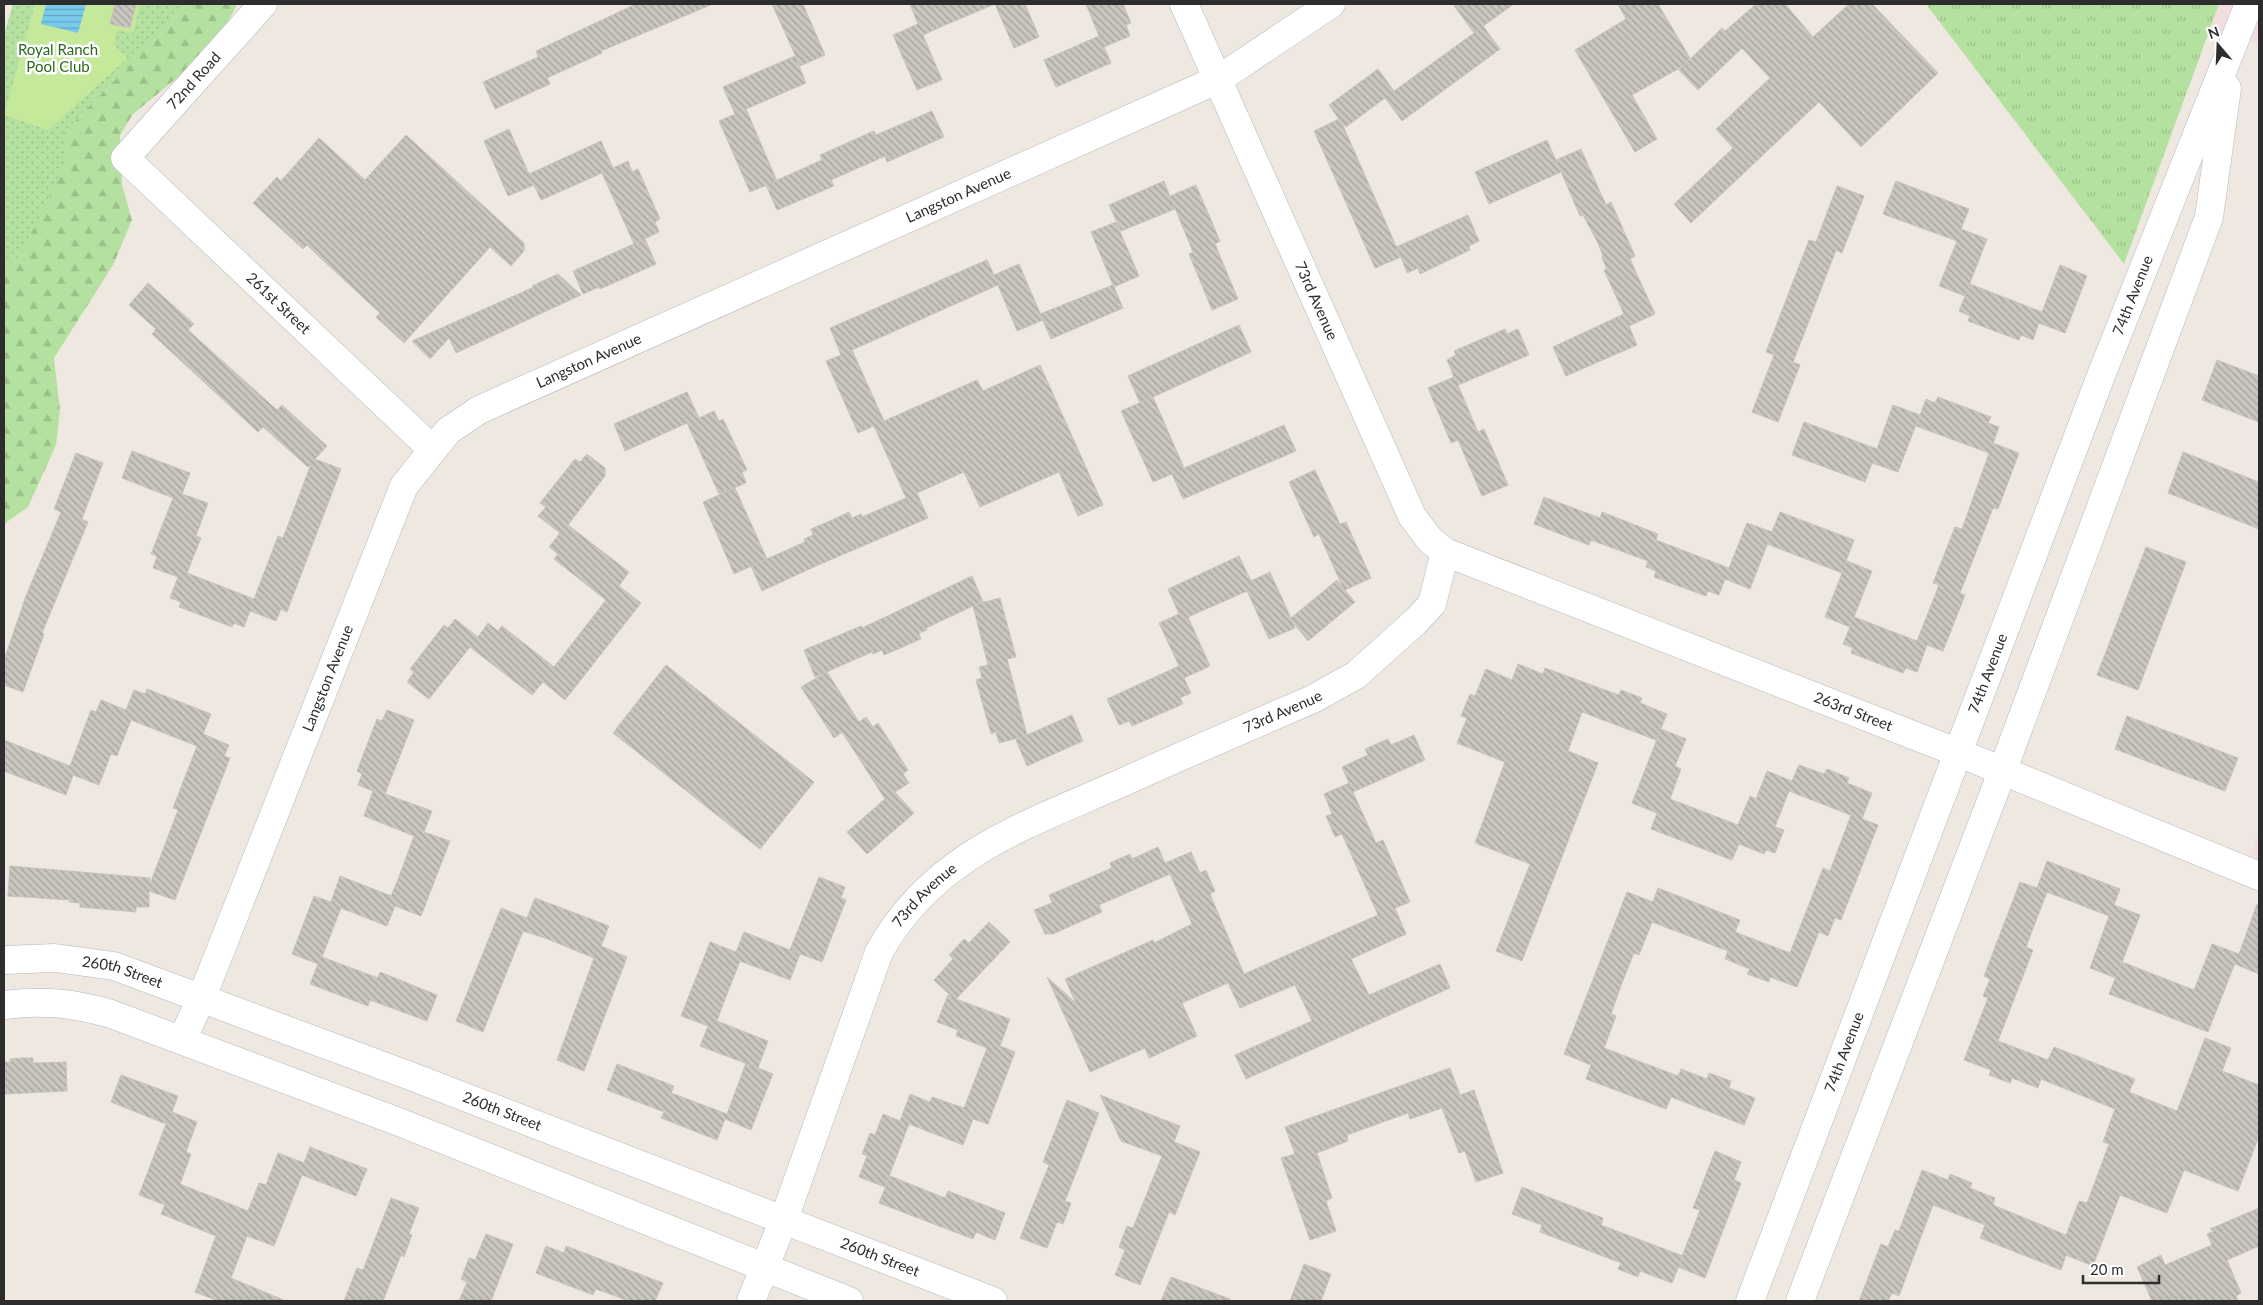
<svg xmlns="http://www.w3.org/2000/svg" width="2263" height="1305" viewBox="0 0 2263 1305" font-family="Lato,sans-serif">
<style>
.medical{fill:#f3dedf}
.grass{fill:url(#grass-tufts)}
.forest{fill:url(#forest-firs)}
.park{fill:url(#park-dots)}
.pitch{fill:#c6e89b}
.water{fill:url(#water-rules)}
.building{fill:url(#building-back-hatch);stroke:#c9c4b9}
.lines{fill:none;stroke-linecap:round;stroke-linejoin:round}
.minor-casing{stroke:#b3b6bf;stroke-width:29}
.minor{stroke:#fff;stroke-width:28}
.labels{text-anchor:middle;stroke-width:5;stroke-linejoin:round;paint-order:stroke}
.park-label{font-size:15px;fill:#2c691e;stroke:#fff}
.street-label{font-size:15px;fill:#2d2d2d;stroke:#fff}
</style>
<defs>
<pattern id="grass-tufts" width="24" height="20" patternUnits="userSpaceOnUse" patternTransform="scale(1.25)"><rect width="24" height="20" fill="#b4e19f"/><path d="M3 7l-1-3M5 7V3M7 7l1-3M15 17l-1-3M17 17v-4M19 17l1-3" fill="none" stroke="#9bc189"/></pattern>
<pattern id="forest-firs" width="22" height="20" patternUnits="userSpaceOnUse" patternTransform="scale(1.25)"><rect width="22" height="20" fill="#b4e19f"/><path d="M5 1l3.5 6h-7zM16 11l3.5 6h-7z" fill="#9bc189"/></pattern>
<pattern id="park-dots" width="8" height="8" patternUnits="userSpaceOnUse" patternTransform="scale(1.25)"><rect width="8" height="8" fill="#b4e19f"/><path d="M2 2h.1M6 6h.1" fill="none" stroke="#9bc189" stroke-width="1.8" stroke-linecap="round"/></pattern>
<pattern id="water-rules" width="6" height="5" patternUnits="userSpaceOnUse" patternTransform="scale(1.25)"><rect width="6" height="5" fill="#78caeb"/><path d="M0 2.5h6" fill="none" stroke="#63a4bf"/></pattern>
<pattern id="building-back-hatch" width="6" height="6" patternUnits="userSpaceOnUse" patternTransform="scale(1.25)"><rect width="6" height="6" fill="#c9c5bf"/><path d="M-1 5l2 2M0 0l6 6M5-1l2 2" fill="none" stroke="#a4a09c"/></pattern>
</defs>
<rect width="100%" height="100%" fill="#eee8e0"/>
<g class="medical">
<path d="M2219,4H2259V45L2211,26Z"/>
<path d="M2259,832V869L2246,864Z"/>
</g>
<path class="grass" d="M1926,4H2219L2124,264Z"/>
<path class="forest" d="M189,4H237L216,46L133,114L120,135L122,185L132,220L113,265L54,358L60,410L56,445L28,507L4,524V270L21,255L62,134Z"/>
<path class="park" d="M13,4H189L62,134L67,159L21,255L4,270V35Z"/>
<path class="pitch" d="M35,4H140L133,33L117,30L114,45L128,58L48,130L4,115Z"/>
<path class="water" d="M46,4H86L78,33L41,24Z"/>
<g class="building">
<path d="M115,4H136L130,28L110,24Z"/>
<path d="M636,4H713L601,51L602,53L547,78L550,84L495,109L483,82L538,57L536,51Z"/>
<path d="M772,4H803L825,55L800,66Z"/>
<path d="M910,4H1025L1039,37L1014,48L995,4L945,25L923,35L942,80L917,90L893,35L918,24Z"/>
<path d="M1086,4H1123L1131,23L1126,25L1130,36L1104,47L1111,63L1056,87L1044,60L1099,36Z"/>
<path d="M1453,4H1514L1476,31L1483,26L1500,49L1402,121L1385,98L1346,127L1341,121L1400,255L1396,247L1468,215L1479,241L1469,246L1470,250L1420,274L1418,268L1407,273L1401,257L1375,268L1314,131L1339,119L1329,105L1378,69L1394,91L1474,33Z"/>
<path d="M1618,4H1658L1690,58L1683,66L1632,95L1657,139L1635,152L1575,50L1626,19Z"/>
<path d="M1756,4H1785L1813,37L1849,4H1872L1938,73L1861,147L1819,102L1691,223L1674,204L1733,148L1716,129L1770,78L1742,48L1698,90L1679,70L1722,28L1725,31Z"/>
<path d="M795,56L806,83L746,109L777,181L750,192L719,121L735,114L723,87Z"/>
<path d="M932,111L944,137L887,162L885,156L831,180L834,186L777,210L766,185L822,160L820,155L874,131L876,135Z"/>
<path d="M509,129L529,174L601,141L613,168L628,161L632,172L638,169L660,219L655,222L659,232L634,244L602,173L541,200L534,185L508,196L484,141Z"/>
<path d="M406,135L524,243V251L511,266L490,247L404,343L376,317L380,313L315,253L307,245L303,249L253,203L277,177L281,181L319,138L365,180Z"/>
<path d="M1547,140L1561,172L1489,204L1475,172Z"/>
<path d="M1581,149L1606,205L1611,202L1635,256L1630,259L1655,314L1629,326L1637,345L1566,376L1553,347L1624,314L1604,270L1607,269L1602,258L1603,256L1597,241L1583,215L1580,216L1556,160Z"/>
<path d="M1164,181L1175,209L1121,231L1109,205Z"/>
<path d="M1896,181L1969,209L1959,234L1961,229L1987,239L1965,296L1939,286L1957,241L1883,214Z"/>
<path d="M1196,185L1220,241L1215,244L1238,299L1212,310L1189,254L1193,252L1170,196Z"/>
<path d="M1837,186L1864,196L1842,253L1836,250L1804,334L1793,362L1800,365L1778,422L1752,412L1774,355L1766,352L1809,240L1816,242Z"/>
<path d="M1116,222L1139,276L1114,287L1123,308L1051,339L1040,314L1113,285L1091,232Z"/>
<path d="M645,239L656,264L600,289L599,287L583,294L573,271Z"/>
<path d="M987,260L994,275L1019,264L1043,320L1017,331L998,285L852,350L884,421L977,380L983,391L1040,365L1103,505L1078,516L1059,472L980,507L964,472L917,493L928,518L816,566L762,591L751,566L805,542L804,539L813,535L811,529L830,521L849,512L852,518L861,514L862,517L906,498L874,426L858,433L826,361L841,355L830,328Z"/>
<path d="M2060,265L2087,276L2065,333L2039,323L2033,340L2021,335L2019,340L1968,321L1970,316L1959,311L1970,284L2042,312Z"/>
<path d="M558,274L581,295L456,353L449,338L430,359L412,341L534,287L532,286Z"/>
<path d="M148,283L194,324L188,330L277,410L282,405L327,446L315,459L341,469L287,612L281,609L276,621L250,611L244,627L234,623L232,627L179,607L181,602L170,598L178,577L153,568L157,556L151,554L173,498L122,478L132,451L190,473L182,494L208,503L196,536L201,538L187,573L254,599L278,536L283,538L311,464L308,467L263,427L258,432L152,334L156,329L129,305Z"/>
<path d="M1239,325L1251,352L1140,403L1128,376Z"/>
<path d="M1505,329L1507,334L1518,329L1529,355L1458,385L1478,432L1484,429L1508,485L1482,496L1458,440L1451,443L1428,388L1454,377L1447,360L1456,355L1454,351Z"/>
<path d="M2217,360L2259,376V422L2202,400Z"/>
<path d="M687,392L699,418L714,411L719,421L723,419L747,470L742,472L746,483L719,494L687,423L625,451L614,424Z"/>
<path d="M1153,397L1184,468L1284,425L1296,451L1183,499L1172,474L1153,482L1121,411Z"/>
<path d="M1938,397L1991,417L1988,423L1999,427L1993,443L2019,453L1998,509L1993,508L1971,565L1960,593L1965,595L1943,651L1927,645L1917,672L1906,668L1903,673L1851,653L1853,648L1843,644L1851,624L1850,627L1825,617L1842,573L1767,544L1780,512L1854,540L1844,567L1847,561L1872,571L1854,617L1917,641L1939,585L1933,583L1955,527L1962,529L1989,453L1916,426L1919,417L1898,472L1872,463L1865,482L1792,455L1804,422L1877,449L1893,405L1920,415L1926,399L1935,403Z"/>
<path d="M2183,452L2259,482V529L2168,493Z"/>
<path d="M76,453L103,463L82,519L88,522L42,633L44,634L23,692L4,685V660L26,596L61,512L54,509Z"/>
<path d="M587,454L605,468V476L568,525L629,572L619,586L641,603L565,700L543,682L532,695L470,647L429,699L407,682L414,672L410,669L444,625L448,628L455,619L478,637L488,623L498,631L502,626L554,667L606,600L554,559L558,554L549,547L560,533L538,516L546,507L540,503L575,459L580,462Z"/>
<path d="M1315,470L1340,524L1346,522L1371,578L1345,590L1355,602L1308,641L1292,621L1295,628L1269,639L1247,591L1188,617L1210,666L1184,678L1191,693L1180,698L1183,704L1132,726L1129,721L1119,725L1107,699L1179,666L1159,623L1179,614L1168,589L1239,556L1251,581L1270,572L1291,618L1337,580L1343,588L1319,534L1314,537L1289,482Z"/>
<path d="M735,488L767,559L734,574L703,502Z"/>
<path d="M1544,497L1600,518L1602,512L1658,534L1656,540L1729,568L1747,523L1772,532L1750,589L1725,579L1719,595L1708,591L1706,596L1654,577L1656,571L1646,567L1648,561L1591,540L1589,545L1534,524Z"/>
<path d="M2146,547L2186,562L2138,690L2097,675Z"/>
<path d="M972,576L983,602L977,604L1000,598L1016,657L1007,659L1027,735L1072,715L1083,741L1027,766L1016,740L1022,737L999,743L996,732L991,734L976,680L982,678L979,667L988,665L973,606L926,628L927,630L919,633L921,639L884,655L882,650L873,654L872,652L815,677L804,650L861,626L862,628Z"/>
<path d="M1518,664L1543,674L1545,668L1619,695L1621,690L1642,698L1640,703L1667,714L1656,740L1582,712L1568,751L1598,763L1522,961L1496,951L1530,864L1475,843L1505,762L1457,743L1467,718L1461,716L1470,694L1475,696L1486,669L1512,680Z"/>
<path d="M666,665L814,782L760,849L613,733Z"/>
<path d="M827,672L859,722L866,717L873,727L878,723L908,770L903,774L909,783L895,792L914,813L867,854L847,832L885,799L842,732L834,738L801,687Z"/>
<path d="M147,689L211,714L203,734L229,745L224,756L230,758L175,900L149,891V907H136V912L80,907V903L69,902L70,900L8,896L10,866L150,878V884L178,810L173,808L197,746L131,720L117,756L111,754L99,785L73,775L66,795L4,771V740L70,766L91,710L96,712L101,700L126,710L134,690L145,694Z"/>
<path d="M387,710L414,720L385,794L432,811L424,832L450,841L421,916L395,906L387,926L341,908L322,957L378,978L380,972L437,995L427,1021L370,1000L368,1006L310,984L318,964L292,954L314,896L331,902L340,876L391,896L397,882L414,836L364,816L373,791L358,785L362,774L357,771L377,719L382,721Z"/>
<path d="M2127,716L2238,758L2225,791L2115,749Z"/>
<path d="M1661,729L1686,739L1675,766L1681,769L1670,799L1738,825L1750,796L1756,799L1767,771L1792,781L1799,765L1824,774L1827,769L1849,778L1847,783L1872,793L1862,819L1878,825L1841,920L1835,918L1828,936L1819,932L1797,987L1770,977L1769,982L1747,974L1750,969L1725,959L1728,951L1652,922L1639,955L1634,953L1622,983L1611,1014L1616,1016L1604,1048L1678,1076L1681,1069L1707,1079L1709,1073L1731,1081L1729,1088L1755,1098L1744,1125L1671,1097L1666,1109L1586,1079L1591,1065L1564,1054L1627,892L1653,902L1658,888L1740,920L1735,932L1790,953L1823,868L1830,871L1851,815L1853,816L1789,791L1775,827L1784,830L1775,853L1766,850L1764,854L1739,844L1732,860L1651,829L1657,813L1632,803Z"/>
<path d="M1414,735L1425,760L1353,792L1376,843L1383,840L1410,902L1395,908L1406,934L1351,959L1369,995L1440,964L1450,988L1246,1079L1235,1055L1312,1021L1295,985L1240,1008L1228,983L1182,1003L1197,1036L1149,1058L1145,1048L1090,1072L1047,977L1076,1003L1065,979L1153,940L1154,943L1192,924L1170,874L1099,905L1102,912L1053,934H1045L1034,910L1052,903L1049,895L1112,868L1110,863L1130,854L1132,859L1158,847L1165,863L1191,852L1200,873L1206,870L1210,880L1215,891L1210,894L1244,974L1378,915L1342,834L1335,837L1326,816L1332,814L1324,794L1349,783L1342,767L1368,755L1365,749L1388,739L1391,745Z"/>
<path d="M2047,861L2120,889L2114,905L2140,915L2116,978L2090,968L2109,916L2047,892L2026,947L2033,950L1998,1041L2048,1060L2054,1047L2135,1079L2129,1092L2177,1111L2205,1038L2231,1048L2222,1071L2259,1085V1136L2238,1191L2184,1170L2167,1213L2120,1195L2093,1266L2066,1255L2061,1270L1980,1238L1985,1225L1933,1205L1899,1296L1892,1293L1888,1301H1859L1881,1244L1888,1247L1895,1230L1899,1231L1922,1170L1948,1180L1950,1174L1972,1183L1970,1188L1995,1198L1993,1205L2066,1235L2079,1201L2087,1203L2109,1144L2103,1142L2115,1109L2041,1079L2038,1088L2012,1078L2010,1083L1989,1075L1991,1070L1964,1060L1988,998L1983,996L1990,979L1984,976L2020,882L2037,888Z"/>
<path d="M819,877L845,887L841,898L846,900L822,962L790,950Z"/>
<path d="M535,898L609,926L601,946L627,957L584,1071L557,1060L594,958L545,938L523,931L483,1032L456,1021L501,908L527,918Z"/>
<path d="M2257,904L2259,905V974L2235,964V963L2208,1032L2109,994L2122,962L2194,990L2212,944L2239,954Z"/>
<path d="M989,922L1010,942L956,999L1010,1019L1000,1046L1015,1052L988,1124L973,1119L963,1145L909,1124L885,1187L859,1177L867,1156L862,1154L870,1133L875,1135L883,1114L900,1121L910,1094L930,1102L932,1097L964,1108L987,1048L956,1036L958,1030L937,1022L948,995L952,997L934,980L953,959L949,955L964,939L969,943Z"/>
<path d="M744,932L800,954L790,980L740,961L722,1007L717,1021L768,1041L758,1068L700,1046L708,1026L681,1016L710,942L736,952Z"/>
<path d="M22,1058H33V1063L66,1062L67,1091L4,1094V1062H11L10,1059Z"/>
<path d="M746,1063L773,1074L761,1104L751,1130L725,1119L717,1140L661,1118L664,1112L607,1090L617,1064L674,1086L671,1093L727,1114Z"/>
<path d="M1450,1068L1460,1095L1474,1090L1503,1173L1476,1182L1465,1151L1459,1153L1442,1108L1410,1119L1408,1113L1347,1135L1348,1141L1317,1153L1332,1198L1326,1201L1336,1231L1310,1240L1281,1158L1295,1154L1285,1127Z"/>
<path d="M121,1075L178,1096L172,1112L197,1122L186,1152L191,1154L180,1184L248,1211L259,1183L266,1185L278,1153L304,1163L310,1147L367,1169L356,1196L302,1175L274,1246L247,1236L231,1278L286,1301H218L195,1292L216,1236L161,1214L165,1205L139,1195L166,1124L111,1102Z"/>
<path d="M1100,1095L1180,1126L1174,1142L1200,1152L1175,1215L1169,1212L1140,1285L1115,1275L1125,1250L1119,1247L1127,1226L1133,1228L1162,1156L1121,1141Z"/>
<path d="M1067,1100L1099,1113L1065,1201L1071,1203L1063,1224L1057,1222L1047,1248L1020,1238L1049,1165L1043,1162Z"/>
<path d="M1715,1151L1741,1162L1734,1180L1741,1183L1705,1278L1678,1267L1700,1210L1693,1208Z"/>
<path d="M890,1176L945,1198L948,1191L1005,1213L995,1240L976,1232L973,1239L879,1203Z"/>
<path d="M1522,1187L1603,1218L1601,1225L1683,1256L1672,1283L1640,1271L1638,1277L1618,1269L1621,1263L1540,1232L1542,1225L1512,1214Z"/>
<path d="M391,1198L419,1208L409,1234L412,1235L404,1257L401,1255L383,1301H344L357,1268L363,1270Z"/>
<path d="M2259,1208V1246L2227,1260L2241,1293L2236,1296L2238,1301H2152L2137,1267L2161,1255L2165,1265L2212,1245L2207,1234L2214,1231L2210,1229Z"/>
<path d="M486,1234L513,1244L491,1301H459L467,1282L461,1279L466,1266L469,1258L475,1260Z"/>
<path d="M546,1246L564,1253L566,1246L663,1283L655,1301H629L596,1289L593,1295L536,1273Z"/>
<path d="M1304,1264L1331,1274L1321,1301H1290Z"/>
<path d="M1171,1277L1230,1299V1301H1161Z"/>
</g>
<g class="lines">
<defs>
<g id="minor">
<path id="s1" d="M263,4L125,158L432,449"/>
<path id="s2" d="M1184,4L1412,516L1430,540L1445,552L1959,753L2259,876"/>
<path id="s3" d="M4,960L55,958L114,966L413,1077L993,1301"/>
<path d="M4,1005C42,1000 74,1003 111,1014L399,1122L849,1301"/>
<path id="s4" d="M182,1040L202,997L404,486L448,431L479,410L1219,79L1331,4"/>
<path id="s5" d="M751,1301L784,1219L879,952C933,855 1024,826 1119,784C1183,755 1248,727 1313,699L1356,675L1415,622L1432,604L1445,552"/>
<path id="s6" d="M1750,1301L2102,373L2249,4"/>
<path d="M1800,1301L2002,772L2209,217L2227,88"/>
</g>
</defs>
<use href="#minor" class="minor-casing"/>
<use href="#minor" class="minor"/>
</g>
<g class="labels">
<g class="park-label">
<text x="58" y="55">Royal Ranch<tspan x="58" dy="17">Pool Club</tspan></text>
</g>
<g class="street-label">
<text transform="translate(194 81) rotate(-48)" y="5">72nd Road</text>
<text dy="5" stroke="none"><textPath href="#s4" startOffset="1230">Langston Avenue</textPath></text>
<text dy="5" stroke="none"><textPath href="#s6" startOffset="1076">74th Avenue</textPath></text>
<text dy="5" stroke="none"><textPath href="#s2" startOffset="325">73rd Avenue</textPath></text>
<text dy="5" stroke="none"><textPath href="#s1" startOffset="418">261st Street</textPath></text>
<text dy="5" stroke="none"><textPath href="#s4" startOffset="825">Langston Avenue</textPath></text>
<text dy="5" stroke="none"><textPath href="#s6" startOffset="671">74th Avenue</textPath></text>
<text dy="5" stroke="none"><textPath href="#s4" startOffset="390">Langston Avenue</textPath></text>
<text dy="5" stroke="none"><textPath href="#s5" startOffset="850">73rd Avenue</textPath></text>
<text dy="5" stroke="none"><textPath href="#s2" startOffset="1048">263rd Street</textPath></text>
<text dy="5" stroke="none"><textPath href="#s5" startOffset="445">73rd Avenue</textPath></text>
<text dy="5" stroke="none"><textPath href="#s3" startOffset="120">260th Street</textPath></text>
<text dy="5" stroke="none"><textPath href="#s6" startOffset="266">74th Avenue</textPath></text>
<text dy="5" stroke="none"><textPath href="#s3" startOffset="525">260th Street</textPath></text>
<text dy="5" stroke="none"><textPath href="#s3" startOffset="930">260th Street</textPath></text>
</g>
</g>
<rect width="2263" height="1305" fill="none" stroke="#2d2d2d" stroke-width="10"/>
<g transform="translate(2218 45) rotate(341)" stroke="#ffffff" stroke-width="4" paint-order="stroke">
<path d="M0-4L9 19L0 12L-9 19Z" fill="#2d2d2d"/>
<text y="-8" font-size="14" font-weight="bold" text-anchor="middle" fill="#2d2d2d">N</text>
</g>
<path d="M2083 1275v8h76v-8" fill="none" stroke="#2d2d2d" stroke-width="2.5"/>
<text x="2090" y="1275" font-size="15" fill="#2d2d2d" stroke="#ffffff" stroke-width="4" paint-order="stroke">20 m</text>
</svg>
